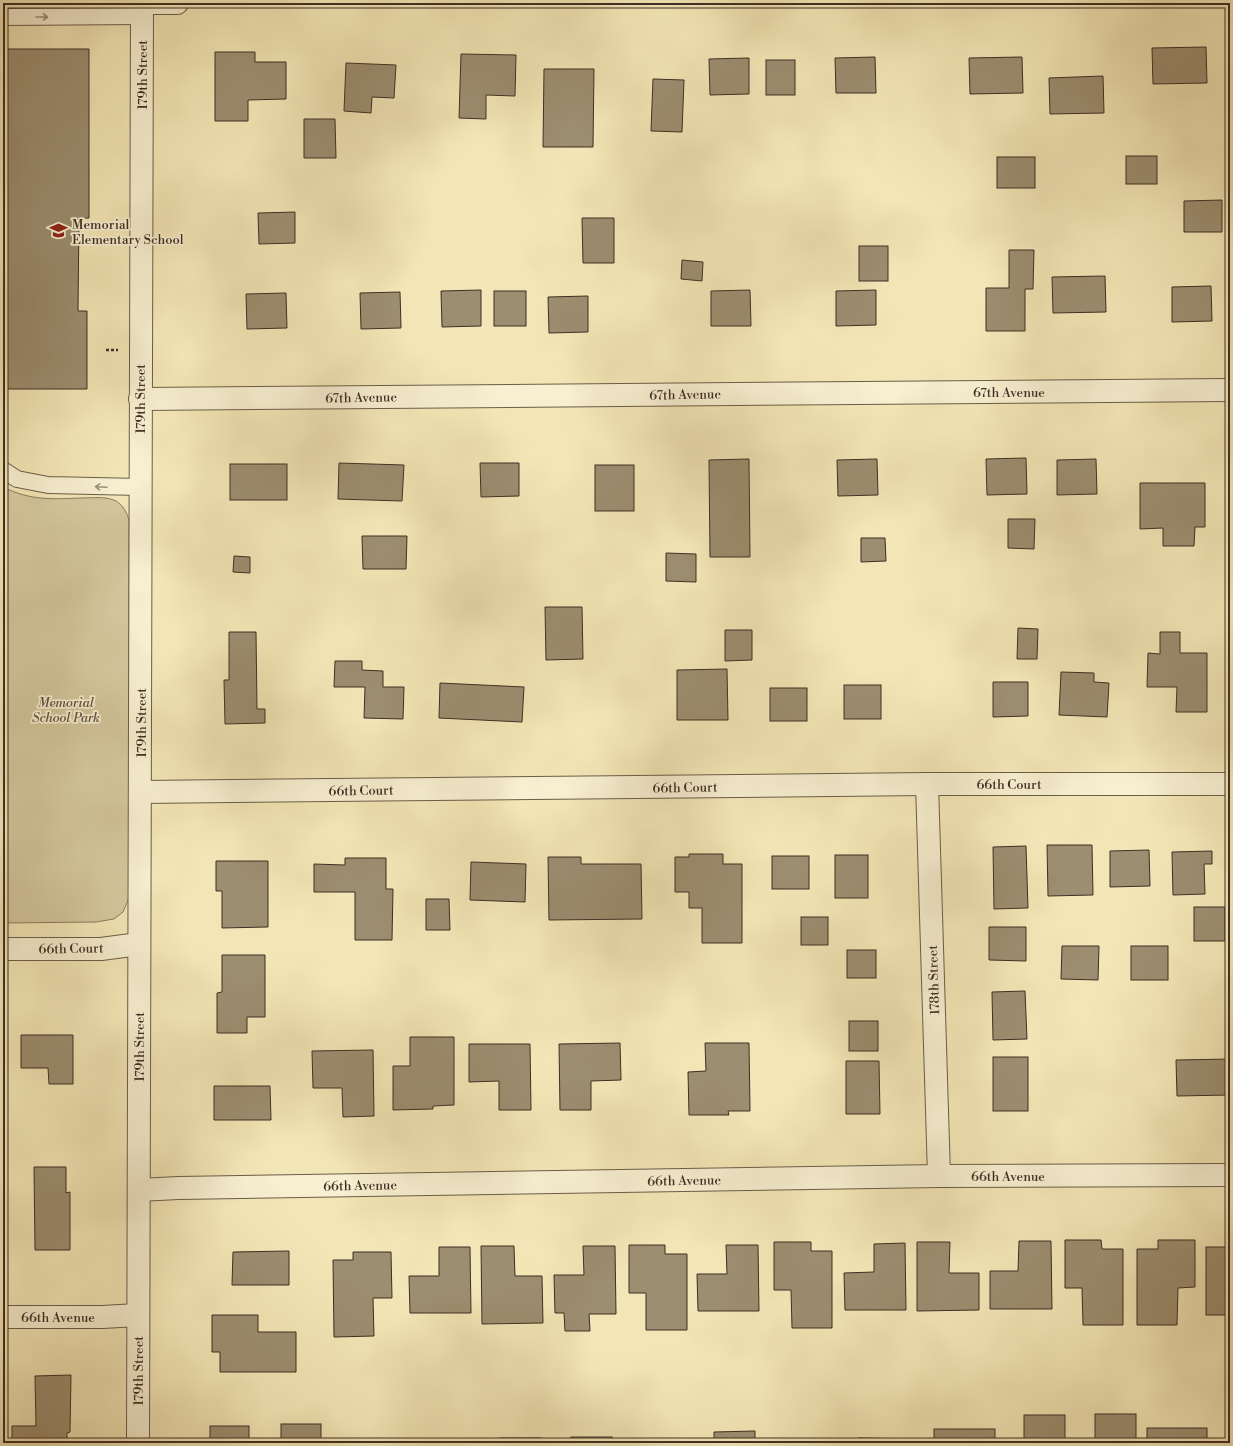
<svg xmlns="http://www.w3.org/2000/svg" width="1233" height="1446" viewBox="0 0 1233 1446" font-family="'Libre Bodoni',serif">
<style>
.green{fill:#d4c79d;stroke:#897b61}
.building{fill:#9c8e70;stroke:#3e2f25}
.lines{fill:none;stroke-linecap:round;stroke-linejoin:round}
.service-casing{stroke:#6b5d49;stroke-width:18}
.minor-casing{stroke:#6b5d49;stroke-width:24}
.path{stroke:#3e2f25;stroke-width:2.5;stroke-dasharray:3 2;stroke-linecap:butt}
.service{stroke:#f7efd0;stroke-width:16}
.minor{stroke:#f7efd0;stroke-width:22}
.oneway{stroke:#9a8f7a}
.labels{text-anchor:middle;stroke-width:3.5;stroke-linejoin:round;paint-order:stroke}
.street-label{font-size:13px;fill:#3e2f25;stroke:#f7efd0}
.poi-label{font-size:13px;fill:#3e2f25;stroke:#f7efd0;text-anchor:start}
.park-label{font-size:13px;font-style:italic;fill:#5c4d3d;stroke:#f7efd0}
</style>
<rect width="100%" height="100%" fill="#f3e6b6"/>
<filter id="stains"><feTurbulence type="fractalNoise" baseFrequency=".005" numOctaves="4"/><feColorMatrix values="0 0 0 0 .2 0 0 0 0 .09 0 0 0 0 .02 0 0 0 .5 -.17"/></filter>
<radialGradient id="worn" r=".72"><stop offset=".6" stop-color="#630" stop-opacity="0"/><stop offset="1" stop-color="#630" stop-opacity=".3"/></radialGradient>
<path class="green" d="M3,487C32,501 51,499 82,498C92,498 106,496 116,501C123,505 127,513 129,520V898L123,912L114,919L96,922L3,923Z"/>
<g class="building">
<path d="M1206,47L1207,83L1153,84L1152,48Z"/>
<path d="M3,49H89V218H79L78,311H87V389H3Z"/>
<path d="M215,52H255V62H286V99L248,100V121H215Z"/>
<path d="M461,54L516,55L515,96L486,95V119L459,118Z"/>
<path d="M875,57L876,93H836L835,58Z"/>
<path d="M1022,57L1023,93L970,94L969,58Z"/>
<path d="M749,58V94L710,95L709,59Z"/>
<rect x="766" y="60" width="29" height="35"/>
<path d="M346,63L396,65L394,98L372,97L371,113L344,111Z"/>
<path d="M544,69H594L593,147H543Z"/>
<path d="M1103,76L1104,113L1050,114L1049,78Z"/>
<path d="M653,79L684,80L682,132L651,131Z"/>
<path d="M304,119H335L336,158H304Z"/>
<rect x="1126" y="156" width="31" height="28"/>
<rect x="997" y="157" width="38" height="31"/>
<path d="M1222,200V232H1184V201Z"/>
<path d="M295,212V243L259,244L258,213Z"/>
<path d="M582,218H614V263H583Z"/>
<rect x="859" y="246" width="29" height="35"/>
<path d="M1009,250H1034L1033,289H1025V331H986V288H1009Z"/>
<path d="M682,260L703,262L702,281L681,279Z"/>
<path d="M1105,276L1106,312L1053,313L1052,277Z"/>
<path d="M1211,286L1212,321L1172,322V287Z"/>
<path d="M481,290V326L442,327L441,291Z"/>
<path d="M750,290L751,326H711V291Z"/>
<path d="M876,290V325L836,326V291Z"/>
<rect x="494" y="291" width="32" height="35"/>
<path d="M400,292L401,328L361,329L360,293Z"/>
<path d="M286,293L287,328L247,329L246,294Z"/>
<path d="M588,296V332L549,333L548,297Z"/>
<path d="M1026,458L1027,494L987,495L986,459Z"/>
<path d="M749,459L750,557H710L709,460Z"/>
<path d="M877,459L878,495L838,496L837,460Z"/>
<path d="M1096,459L1097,494L1057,495V460Z"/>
<path d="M339,463L404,465L402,501L338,499Z"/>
<path d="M480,463H519V496L481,497Z"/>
<rect x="230" y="464" width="57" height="36"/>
<rect x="595" y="465" width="39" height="46"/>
<path d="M1140,483H1205V527H1195L1194,546H1163V528L1140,529Z"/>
<path d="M1008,519H1035L1034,549L1008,548Z"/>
<path d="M362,536H407L406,569H363Z"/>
<path d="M861,538H885L886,561L861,562Z"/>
<path d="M666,553L696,554V582L666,581Z"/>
<path d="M234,556L250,557V573L233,572Z"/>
<path d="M545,607H582L583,659L546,660Z"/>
<path d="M1018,628L1038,629L1037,659H1017Z"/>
<path d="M725,630H752V660L725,661Z"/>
<path d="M229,632H256L257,709H265V723L225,724L224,680H229Z"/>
<path d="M1160,632H1180V653H1207V712H1176L1177,687H1147L1148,653L1160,654Z"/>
<path d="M335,661H362V670L383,671V687H404L403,719L364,718L365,687H334Z"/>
<path d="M727,669L728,720H677V670Z"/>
<path d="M1061,672L1094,673V682L1109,683L1107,717L1059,715Z"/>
<path d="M993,682H1028V716L993,717Z"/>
<path d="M440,683L524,687L522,722L439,718Z"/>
<rect x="844" y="685" width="37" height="34"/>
<rect x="770" y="688" width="37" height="33"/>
<path d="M1047,845H1092L1093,895L1048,896Z"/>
<path d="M1026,846L1028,908L994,909L993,847Z"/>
<path d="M1149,850L1150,886L1110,887V851Z"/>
<path d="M1212,851V864H1204L1205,894L1173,895L1172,852Z"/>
<path d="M689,854H723V864H742V943H702V908H689V892H675V857H689Z"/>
<rect x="835" y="855" width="33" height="43"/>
<rect x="772" y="856" width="37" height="33"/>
<path d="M548,857H581V864H641L642,919L549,920Z"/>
<path d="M345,858H386V889H393L392,940H355V892H314V864L345,865Z"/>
<path d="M216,861H268V927L222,928V891H216Z"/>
<path d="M471,862L526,864L525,902L470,900Z"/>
<path d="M426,899H449L450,930H426Z"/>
<rect x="1194" y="907" width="31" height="34"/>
<rect x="801" y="917" width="27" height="28"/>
<path d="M989,927H1026V961L989,960Z"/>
<path d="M1062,946H1099L1098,980L1061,979Z"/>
<rect x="1131" y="946" width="37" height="34"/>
<rect x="847" y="950" width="29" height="28"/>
<path d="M222,955H265V1017H247V1033H217V993L222,992Z"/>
<path d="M1025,991L1027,1039L993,1040L992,992Z"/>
<rect x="849" y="1021" width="29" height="30"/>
<path d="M21,1035H73V1084H49L48,1068H21Z"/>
<path d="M410,1037H454V1105L433,1106V1109L393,1110V1066H410Z"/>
<path d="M620,1043L621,1080L591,1081V1110H560L559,1044Z"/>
<path d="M705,1043H749L750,1111H728L729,1115H689L688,1072L706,1071Z"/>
<path d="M469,1044H530L531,1110H499V1081L469,1082Z"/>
<path d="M373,1050L374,1116L343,1117L342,1088H313L312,1051Z"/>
<rect x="993" y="1057" width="35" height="54"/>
<path d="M1230,1059V1095L1177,1096L1176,1060Z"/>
<path d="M846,1061H879L880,1114H846Z"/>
<path d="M214,1086H270L271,1120H214Z"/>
<path d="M34,1167H66V1193L70,1192V1250H35Z"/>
<path d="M1065,1240H1101L1102,1249H1123V1325H1083L1082,1288H1065Z"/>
<path d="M1158,1240H1195V1287L1178,1288L1177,1325H1137V1249H1158Z"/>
<path d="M1019,1241H1051L1052,1309H990V1271H1018Z"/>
<path d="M774,1242H811V1251H832V1328H792L791,1290H774Z"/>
<path d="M917,1242H950L949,1273H979V1310L917,1311Z"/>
<path d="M905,1243L906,1310H845L844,1273L874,1272V1244Z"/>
<path d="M629,1245H665V1254H687V1330H646V1293H629Z"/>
<path d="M726,1245H758L759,1311H698L697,1274H727Z"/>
<path d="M481,1246H514L515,1276H542L543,1323L482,1324Z"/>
<path d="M583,1246H615L616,1314H589L590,1331H565L564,1313H555L554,1275H584Z"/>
<path d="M439,1247H470L471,1313H410L409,1276H439Z"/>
<rect x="1206" y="1247" width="24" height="68"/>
<path d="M289,1251V1285H232L233,1252Z"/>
<path d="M353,1252H391L392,1298H373L374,1336L334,1337L333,1260H353Z"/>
<path d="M212,1315H258V1332H296V1372H220V1352H212Z"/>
<path d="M71,1375L70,1432L67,1433V1443H12V1426H36L35,1376Z"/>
<rect x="1095" y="1414" width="41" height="29"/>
<rect x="1024" y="1415" width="41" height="28"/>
<rect x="281" y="1424" width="40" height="19"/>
<rect x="210" y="1426" width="39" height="17"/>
<rect x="1147" y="1428" width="60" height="15"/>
<rect x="934" y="1429" width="61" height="14"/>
<path d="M755,1431V1443H714V1432Z"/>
<rect x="571" y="1437" width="41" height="6"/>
<rect x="500" y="1438" width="41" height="5"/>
<path d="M858,1438L919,1439V1443H858Z"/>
<path d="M469,1439V1443H428V1440Z"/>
<rect x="644" y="1439" width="61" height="4"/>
<rect x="787" y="1441" width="61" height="2"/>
</g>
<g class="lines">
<defs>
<g id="service">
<path d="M3,17L142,16"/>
<path d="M3,470L17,479L48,485L140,487"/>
</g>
<g id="minor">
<path d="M142,3H177"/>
<path d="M140,399L1230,390"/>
<path d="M927,784L939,1176"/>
<path d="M141,792L927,784H1230"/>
<path d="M3,949H101L139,944"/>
<path d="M139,1190L178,1188L939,1176L1230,1175"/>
<path d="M3,1317H102L138,1315"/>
<path d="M138,1443L142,3"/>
</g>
</defs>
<use href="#service" class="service-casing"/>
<use href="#minor" class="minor-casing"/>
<path class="path" d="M106,350H118"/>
<use href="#service" class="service"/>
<use href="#minor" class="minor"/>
</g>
<defs><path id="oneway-shaft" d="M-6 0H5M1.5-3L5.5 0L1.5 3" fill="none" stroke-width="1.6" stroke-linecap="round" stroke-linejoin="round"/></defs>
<g class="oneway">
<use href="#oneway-shaft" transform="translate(42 17)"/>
<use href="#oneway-shaft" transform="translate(101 487) rotate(-177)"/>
</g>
<defs>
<symbol id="school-bare" viewBox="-9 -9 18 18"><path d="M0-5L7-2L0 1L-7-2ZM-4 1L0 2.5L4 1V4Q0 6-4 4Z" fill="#8f2418" stroke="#f7efd0" stroke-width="2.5" paint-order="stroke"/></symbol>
</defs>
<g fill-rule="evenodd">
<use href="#school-bare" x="46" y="218" width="25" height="25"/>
</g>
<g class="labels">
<g class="street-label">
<text transform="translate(142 75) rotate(-90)" y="5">179th Street</text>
<text x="1009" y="397">67th Avenue</text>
<text transform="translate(685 394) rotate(-1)" y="5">67th Avenue</text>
<text transform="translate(361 397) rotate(-1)" y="5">67th Avenue</text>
<text transform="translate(140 399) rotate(-90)" y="5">179th Street</text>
<text transform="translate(141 723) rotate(-90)" y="5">179th Street</text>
<text x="1009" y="789">66th Court</text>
<text transform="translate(685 787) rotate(-1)" y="5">66th Court</text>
<text transform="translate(361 790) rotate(-1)" y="5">66th Court</text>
<text transform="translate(71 948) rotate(-1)" y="5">66th Court</text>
<text transform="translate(933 980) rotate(-92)" y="5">178th Street</text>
<text transform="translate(139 1047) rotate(-90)" y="5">179th Street</text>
<text x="1008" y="1181">66th Avenue</text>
<text transform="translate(684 1180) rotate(-1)" y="5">66th Avenue</text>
<text transform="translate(360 1185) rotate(-1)" y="5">66th Avenue</text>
<text x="58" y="1322">66th Avenue</text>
<text transform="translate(138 1371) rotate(-90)" y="5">179th Street</text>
</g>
<g class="poi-label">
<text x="72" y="229">Memorial<tspan x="72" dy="15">Elementary School</tspan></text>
</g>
<g class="park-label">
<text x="66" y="707">Memorial<tspan x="66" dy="15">School Park</tspan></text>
</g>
</g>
<rect width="1233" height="1446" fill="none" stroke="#f3e6b6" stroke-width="16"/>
<rect x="4" y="4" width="1225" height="1438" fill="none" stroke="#3e2f25" stroke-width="2"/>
<rect x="8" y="8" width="1217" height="1430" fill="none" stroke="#3e2f25"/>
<rect width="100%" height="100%" filter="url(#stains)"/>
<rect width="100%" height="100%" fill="url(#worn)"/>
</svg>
